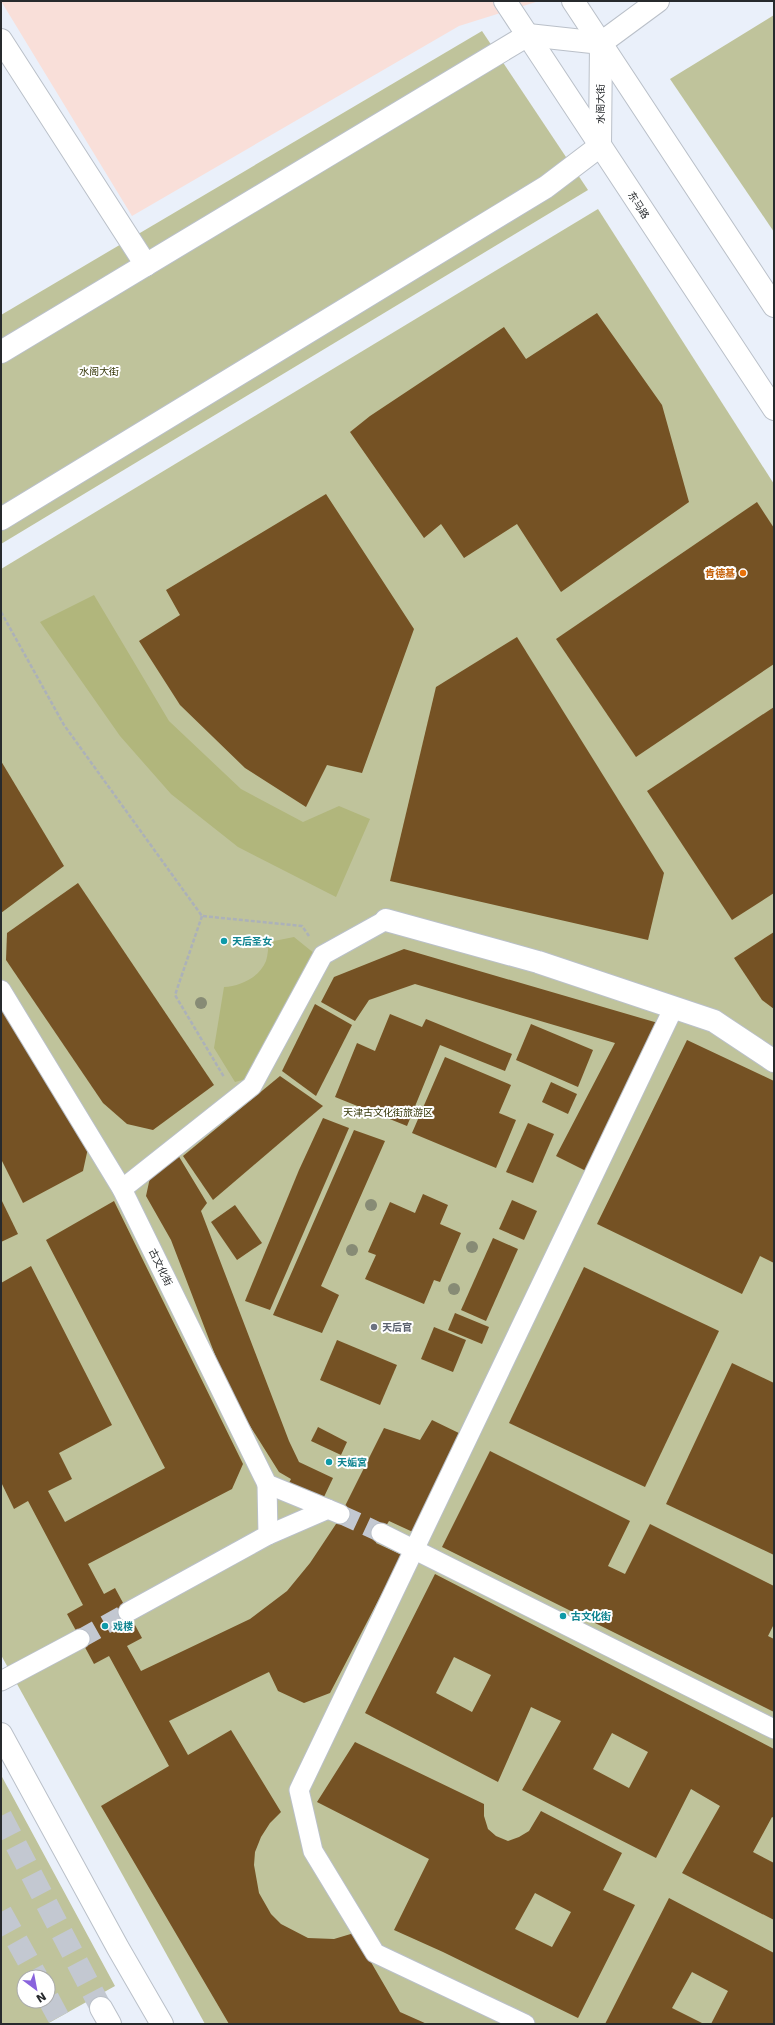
<svg xmlns="http://www.w3.org/2000/svg" width="775" height="2025" viewBox="0 0 775 2025" font-family="'DejaVu Sans','Noto Sans SC',sans-serif">
<style>
.commercial{fill:#f9dfd9}
.green{fill:#bfc39b;fill-rule:evenodd}
.forest{fill:#b1b67c}
.building{fill:#755224;fill-rule:evenodd}
.lines{fill:none;stroke-linecap:round;stroke-linejoin:round}
.pedestrian-tunnel{stroke:#c3c8d1;stroke-width:19;stroke-dasharray:19 10;stroke-linecap:butt}
.tertiary-tunnel{stroke:#c3c8d1;stroke-width:22;stroke-dasharray:22 11;stroke-linecap:butt}
.pedestrian-casing{stroke:#bac0c9;stroke-width:21}
.minor-casing{stroke:#bac0c9;stroke-width:24}
.tertiary-casing{stroke:#bac0c9;stroke-width:24}
.primary-casing{stroke:#bac0c9;stroke-width:24}
.path{stroke:#acb1b9;stroke-width:2.5;stroke-dasharray:4 2;stroke-linecap:butt}
.pedestrian{stroke:#fff;stroke-width:19}
.minor{stroke:#fff;stroke-width:22}
.tertiary{stroke:#fff;stroke-width:22}
.primary{stroke:#fff;stroke-width:22}
.tree{fill:#878b75}
.food-dot{fill:#e8710a;stroke:#fff;stroke-width:1.5}
.culture-dot{fill:#0f9aa8;stroke:#fff;stroke-width:1.5}
.worship-dot{fill:#6b7280;stroke:#fff;stroke-width:1.5}
.labels{text-anchor:middle;stroke-width:4;stroke-linejoin:round;paint-order:stroke}
.street-label{font-size:10px;fill:#272a2d;stroke:#fff}
.park-label{font-size:10px;fill:#363809;stroke:#fff}
.food-label{font-size:10px;font-weight:bold;fill:#c56008;stroke:#fff;text-anchor:end}
.culture-label{font-size:10px;font-weight:bold;fill:#0d838f;stroke:#fff;text-anchor:start}
.worship-label{font-size:10px;font-weight:bold;fill:#5b616d;stroke:#fff;text-anchor:start}
</style>
<rect width="100%" height="100%" fill="#eaf0fa"/>
<path class="commercial" d="M1,1H539L459,26L132,216Z"/>
<g class="green">
<path d="M774,15V232L670,79Z"/>
<path d="M482,31L588,190L1,544V315Z"/>
<path d="M598,209L774,484V2024H205L1,1655V569Z"/>
<path d="M1,1775L115,1986L47,2024H1ZM24,1977H48V2001H24Z"/>
</g>
<g class="forest">
<path d="M94,595L169,721L241,789L303,822L339,806L370,819L336,897L238,847L171,794L120,736L40,622Z"/>
<path d="M294,937L315,954L246,1079L235,1082L214,1048L224,987C240,986 259,978 266,961C268,955 268,948 269,942Z"/>
</g>
<g class="building">
<path d="M597,313L662,405L689,502L561,592L517,524L464,558L441,524L424,538L350,432L370,416L504,327L526,359Z"/>
<path d="M326,494L414,629L362,773L327,765L306,807L245,768L180,705L139,641L180,615L166,590Z"/>
<path d="M757,502L774,528V664L636,757L556,639Z"/>
<path d="M517,637L664,873L648,940L390,881L436,687Z"/>
<path d="M774,707V893L732,920L647,791Z"/>
<path d="M1,761L64,866L1,913Z"/>
<path d="M78,883L214,1085L153,1130L127,1124L103,1103L6,960L7,933Z"/>
<path d="M774,932V1009L762,1000L734,958Z"/>
<path d="M404,949L658,1023L588,1172L556,1156L615,1043L415,984L369,1000L355,1021L321,1002L334,977Z"/>
<path d="M315,1004L352,1025L316,1096L282,1071Z"/>
<path d="M1,1006L88,1148L83,1171L23,1203L1,1159Z"/>
<path d="M390,1014L422,1027L426,1019L512,1054L505,1071L440,1045L407,1126L335,1097L357,1043L375,1051Z"/>
<path d="M531,1024L593,1050L578,1087L516,1060Z"/>
<path d="M687,1040L774,1081V1263L760,1256L742,1294L597,1224Z"/>
<path d="M445,1057L511,1085L499,1113L516,1120L496,1168L412,1133Z"/>
<path d="M280,1076L323,1106L213,1200L183,1156Z"/>
<path d="M551,1082L577,1094L568,1114L542,1102Z"/>
<path d="M323,1118L349,1128L270,1310L245,1301L299,1170Z"/>
<path d="M528,1123L554,1134L533,1183L506,1172Z"/>
<path d="M354,1130L385,1141L321,1286L339,1295L322,1333L273,1315Z"/>
<path d="M178,1155L207,1203L201,1211L289,1441L299,1462L333,1478L323,1499L289,1483L291,1479L279,1472L230,1394L171,1240L146,1196L151,1173Z"/>
<path d="M423,1194L448,1205L440,1224L461,1233L440,1282L434,1280L424,1304L365,1279L376,1255L368,1252L390,1202L415,1213Z"/>
<path d="M1,1199L18,1234L1,1242Z"/>
<path d="M512,1200L537,1211L524,1240L499,1229Z"/>
<path d="M114,1201L243,1464L232,1489L88,1564L104,1594L115,1588L142,1638L127,1646L141,1671L250,1619L287,1591L310,1563L336,1524L384,1428L420,1440L432,1420L465,1436L415,1533L389,1521L376,1543L402,1555L330,1693L304,1703L278,1691L269,1672L169,1721L188,1755L231,1730L281,1812L270,1823L261,1837L255,1852L254,1865L259,1893L271,1914L281,1924L308,1938L334,1939L354,1933L400,2012L427,2024H229L101,1806L169,1766L109,1656L94,1664L67,1614L83,1605L28,1501L14,1509L1,1482V1283L31,1266L112,1425L59,1453L72,1479L48,1491L65,1522L165,1468L46,1240Z"/>
<path d="M235,1205L262,1243L237,1260L211,1222Z"/>
<path d="M493,1238L518,1249L486,1321L461,1310Z"/>
<path d="M584,1267L719,1331L645,1487L509,1423Z"/>
<path d="M455,1313L489,1327L482,1344L448,1330Z"/>
<path d="M434,1327L466,1340L453,1372L421,1359Z"/>
<path d="M337,1340L397,1365L380,1405L320,1380Z"/>
<path d="M732,1363L774,1383V1555L666,1504Z"/>
<path d="M318,1427L347,1442L341,1455L311,1441Z"/>
<path d="M490,1451L630,1521L608,1566L625,1574L650,1524L774,1586V1624L768,1636L774,1639V1712L442,1547Z"/>
<path d="M435,1574L774,1749V1818L772,1817L753,1852L774,1863V1920L682,1873L720,1806L691,1789L656,1858L522,1790L561,1721L531,1707L498,1782L365,1713ZM454,1657L491,1675L472,1712L436,1693ZM612,1733L648,1752L629,1788L593,1769Z"/>
<path d="M355,1742L484,1804V1816L488,1829L496,1836L508,1841L519,1837L529,1831L541,1811L622,1853L603,1890L635,1905L578,2018L443,1952L394,1930L429,1859L317,1802ZM535,1893L571,1912L552,1947L515,1929Z"/>
<path d="M669,1898L774,1953V2024H711L728,1991L692,1972L672,2008L704,2024H605Z"/>
</g>
<g class="lines">
<g class="pedestrian-tunnel">
<path d="M340,1514L381,1533"/>
<path d="M80,1639L128,1612"/>
</g>
<g class="tertiary-tunnel">
<path d="M1,1816L101,2008"/>
<path d="M1,1912L37,1977"/>
<path d="M48,1998L62,2024"/>
</g>
<defs>
<g id="pedestrian">
<path d="M1,990L122,1189L267,1484L340,1514"/>
<path d="M122,1189L252,1086L323,955L386,920"/>
<path d="M381,1533L774,1729"/>
<path d="M268,1535L328,1509"/>
<path d="M128,1612L268,1535L267,1484"/>
<path d="M1,1681L80,1639"/>
<path d="M525,2024L375,1953L313,1851L299,1790L674,1007"/>
</g>
<g id="minor">
<path d="M1,40L146,265"/>
<path d="M1,352L528,35L601,43L600,146L546,187L1,519"/>
<path d="M386,920L538,962L714,1021L774,1061"/>
<path d="M1,1734L118,1948L162,2024"/>
</g>
<g id="tertiary">
<path d="M601,43L658,1"/>
<path d="M101,2008L110,2024"/>
</g>
<g id="primary">
<path d="M505,1L774,409"/>
<path d="M573,1L774,306"/>
</g>
</defs>
<use href="#pedestrian" class="pedestrian-casing"/>
<use href="#minor" class="minor-casing"/>
<use href="#tertiary" class="tertiary-casing"/>
<use href="#primary" class="primary-casing"/>
<g class="path">
<path d="M1,612L64,725L202,916L302,926L309,936"/>
<path d="M202,916L175,995L224,1077"/>
</g>
<use href="#pedestrian" class="pedestrian"/>
<use href="#minor" class="minor"/>
<use href="#tertiary" class="tertiary"/>
<use href="#primary" class="primary"/>
</g>
<g class="tree">
<circle cx="201" cy="1003" r="6"/>
<circle cx="371" cy="1205" r="6"/>
<circle cx="472" cy="1247" r="6"/>
<circle cx="352" cy="1250" r="6"/>
<circle cx="454" cy="1289" r="6"/>
</g>
<circle class="food-dot" cx="743" cy="573" r="4"/>
<g class="culture-dot">
<circle cx="224" cy="941" r="4"/>
<circle cx="329" cy="1462" r="4"/>
<circle cx="563" cy="1616" r="4"/>
<circle cx="105" cy="1626" r="4"/>
</g>
<circle class="worship-dot" cx="374" cy="1327" r="4"/>
<g class="labels">
<g class="street-label">
<text transform="translate(600 104) rotate(-90)" y="4">水阁大街</text>
<text transform="translate(639 205) rotate(57)" y="4">东马路</text>
<text transform="translate(161 1267) rotate(64)" y="4">古文化街</text>
</g>
<g class="park-label">
<text x="99" y="375">水阁大街</text>
<text x="388" y="1116">天津古文化街旅游区</text>
</g>
<g class="food-label">
<text x="735" y="577">肯德基</text>
</g>
<g class="culture-label">
<text x="232" y="945">天后圣女</text>
<text x="337" y="1466">天姤宮</text>
<text x="571" y="1620">古文化街</text>
<text x="113" y="1630">戏楼</text>
</g>
<g class="worship-label">
<text x="382" y="1331">天后官</text>
</g>
</g>
<rect width="775" height="2025" fill="none" stroke="#272a2d" stroke-width="4"/>
<g transform="translate(36 1989) rotate(148)"><circle r="19" fill="#ffffff" stroke="#a9aaab"/>
<path d="M0-3L7 15L0 10L-7 15Z" fill="#8963dd"/>
<text y="-6" font-size="11" font-weight="bold" text-anchor="middle" fill="#272a2d">N</text>
</g>
</svg>
